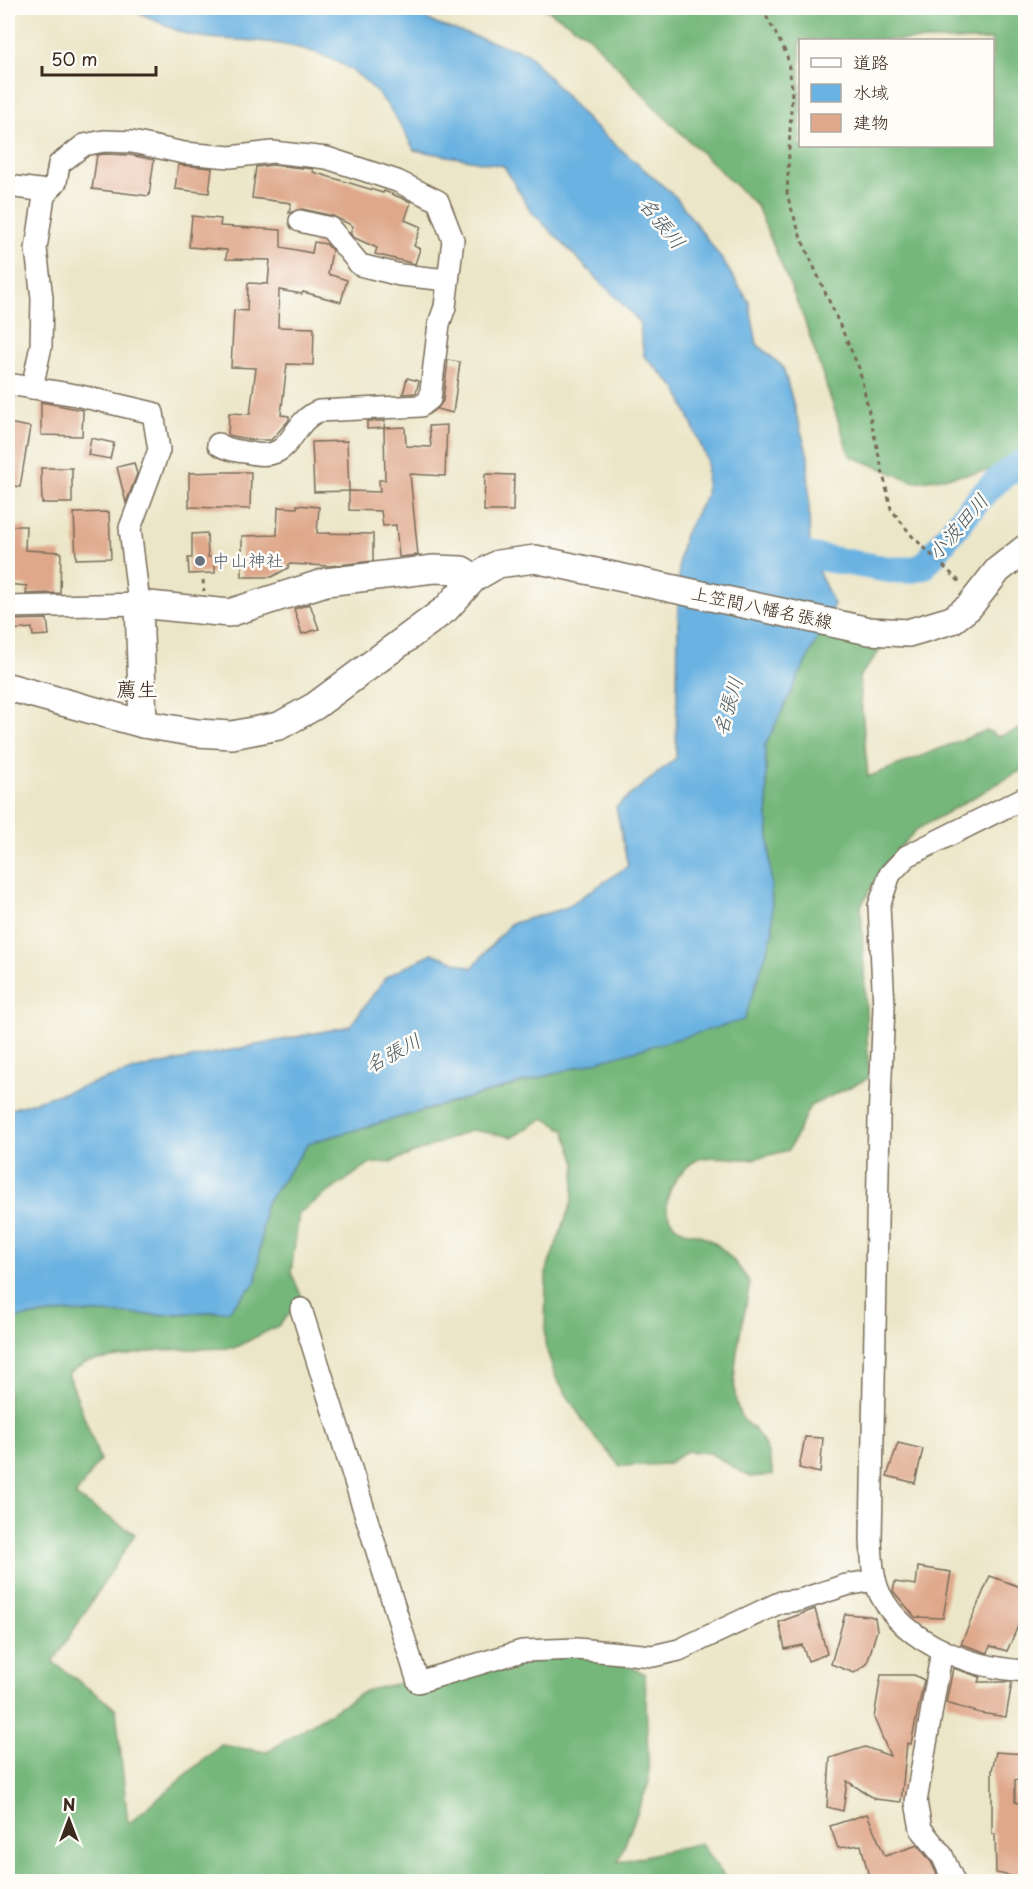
<svg xmlns="http://www.w3.org/2000/svg" width="1033" height="1889" viewBox="0 0 1033 1889" font-family="'Playpen Sans','Klee One',sans-serif">
<style>
.forest{fill:#74b77a;stroke:#58704c;stroke-width:1.5;fill-rule:evenodd}
.water{fill:#6ab2e1;stroke:#526e80;stroke-width:1.5}
.lines{fill:none;stroke-linecap:round;stroke-linejoin:round}
.river{stroke:#6ab2e1;stroke-width:27}
.building{fill:#dfa88b}
.minor-casing{stroke:#796c5a;stroke-width:24}
.major-casing{stroke:#796c5a;stroke-width:30}
.path{stroke:#796c5a;stroke-width:3;stroke-dasharray:4.5 4.5;stroke-linecap:butt}
.minor{stroke:#fff;stroke-width:21}
.major{stroke:#fff;stroke-width:27}
.worship-dot{fill:#6b7280;stroke:#fdfcf7;stroke-width:2}
.labels{text-anchor:middle;stroke-width:5;stroke-linejoin:round;paint-order:stroke}
.worship-label{font-size:18px;fill:#5b616d;stroke:#fdfcf7;text-anchor:start}
.street-label{font-size:18px;fill:#3b2a1e;stroke:#fdfcf7}
.water-label{font-size:20px;font-style:italic;fill:#4b5a62;stroke:#fdfcf7}
.quarter-label{font-size:21px;fill:#3b2a1e;stroke:#fdfcf7}
</style>
<rect width="100%" height="100%" fill="#fdfcf7"/>
<filter id="ink" filterUnits="userSpaceOnUse"><feTurbulence type="fractalNoise" baseFrequency=".0167" numOctaves="2"/><feDisplacementMap in="SourceGraphic" scale="12" xChannelSelector="R" yChannelSelector="G"/><feConvolveMatrix kernelMatrix="1 2 1 2 8 2 1 2 1" color-interpolation-filters="sRGB"/></filter>
<filter id="wash" filterUnits="userSpaceOnUse"><feTurbulence type="fractalNoise" baseFrequency=".008" numOctaves="4" result="noise"/><feDisplacementMap in="SourceGraphic" scale="24" xChannelSelector="R" yChannelSelector="G"/><feGaussianBlur stdDeviation="1.35" result="paint"/><feColorMatrix in="noise" values="0 0 0 0 0 0 0 0 0 0 0 0 0 0 0 0 0 1.4 0 .05"/><feComposite in="paint" operator="in"/></filter>
<g filter="url(#wash)">
<rect width="100%" height="100%" fill="#ece6c8"/>
<g class="forest">
<path d="M544,8H1025V452L987,471L915,482L850,456L804,319L757,206L660,113L588,35ZM800,40H992V146H800Z"/>
<path d="M818,634L885,644L859,677L868,777L987,730L998,737L1025,727V768L916,830L883,866L861,906L869,1078L810,1106L789,1150C776,1153 762,1158 749,1159C734,1160 712,1154 699,1159C678,1168 656,1203 673,1223C681,1233 692,1232 702,1236C722,1244 739,1266 750,1283C745,1317 724,1385 741,1416C744,1422 752,1427 757,1433C767,1446 771,1459 773,1475L750,1477L710,1453L687,1451L667,1464L620,1466L589,1430L556,1378L545,1345L546,1272L572,1201L576,1164L565,1130L544,1118L513,1137L472,1130L391,1162L369,1164L299,1213L291,1272L303,1300L278,1326L234,1348L160,1350L87,1362L68,1373L100,1460L75,1496L135,1534L53,1662L116,1709L128,1824L221,1745L267,1752L365,1691L581,1641L645,1674L649,1782L618,1862L700,1843L728,1881H8V1319L67,1312L156,1315L228,1311L256,1282L265,1205L309,1143L565,1071L773,932L765,746Z"/>
</g>
<path class="water" d="M129,8H409L436,24L527,53L588,121L676,197L721,258L749,302L757,344L783,367L808,456L810,554L834,604L765,746L773,933L744,1020L309,1143L265,1205L256,1282L228,1311L156,1315L67,1312L8,1319V1110L138,1069L350,1026L386,977L432,953L472,968L510,924L565,908L628,866L616,807L676,758L679,559L684,536L706,495L707,460L677,389L644,356L639,321L530,210L504,166L414,150C379,77 337,48 256,41C234,39 208,40 187,34C168,28 148,16 129,8Z"/>
<g class="lines">
<path class="river" d="M776,550L892,570H909L923,567C952,534 986,480 1026,461"/>
</g>
<g id="blocks">
<g class="building">
<path d="M105,154L130,155L154,160L149,196L92,189L97,155Z"/>
<path d="M178,165L212,168L209,193L175,189Z"/>
<path d="M272,165L313,169V172L383,193L384,191L411,202L405,220L421,227L414,246L420,249L415,264L375,254L377,248L355,238L350,233L353,226L333,216L302,209L289,213L291,203L252,198L256,167Z"/>
<path d="M192,216L221,219L220,226L281,230V247L312,253L314,242L326,244L332,250L328,274L347,280L341,302L303,292L302,294L279,290L278,327L314,328L313,365L287,364L281,415L289,416V420L271,440H252L228,435L229,413L250,414L256,368L231,367L234,310L247,311L248,283L268,284L270,260L226,259L227,250L189,247Z"/>
<path d="M448,360L460,362L453,413L437,409L443,401Z"/>
<path d="M407,378L419,381L416,393L403,394Z"/>
<path d="M41,402L83,410L82,436L41,435Z"/>
<path d="M367,421H385L384,428L367,429Z"/>
<path d="M8,423L30,427L20,487L8,485Z"/>
<path d="M447,425L445,476L410,474L418,555L399,557L396,525L383,526L381,511L349,510V491L380,492L379,480H385L384,428L405,427L406,446L431,447L429,426Z"/>
<path d="M91,438L114,443L110,459L88,455Z"/>
<path d="M347,441L349,491L314,492L312,442Z"/>
<path d="M134,463L137,474L126,503L117,467Z"/>
<path d="M41,468H72V503H42Z"/>
<path d="M224,472H251L250,509L189,507V473Z"/>
<path d="M485,474L514,475L513,511H484Z"/>
<path d="M297,505L319,507L317,533L373,534V561L330,566L289,564L288,568L272,577H242V536L277,535L278,507L297,508Z"/>
<path d="M109,512L111,558L76,559L74,513Z"/>
<path d="M8,526H26L25,550L61,552L60,593L26,594L27,586L8,584Z"/>
<path d="M207,533L208,557H215V573L189,574L188,558H192V534Z"/>
<path d="M310,604L319,629L302,634L294,609Z"/>
<path d="M47,619L49,635L33,636L32,628L11,630L10,620Z"/>
<path d="M805,1437L823,1438L820,1473L799,1468Z"/>
<path d="M898,1443L923,1449L915,1483L887,1476Z"/>
<path d="M918,1567L951,1572L943,1618L915,1617L893,1591L895,1582L916,1585Z"/>
<path d="M990,1576L1026,1589V1608L1007,1651L990,1646L988,1653L961,1644Z"/>
<path d="M815,1609L827,1654L808,1661L802,1645L785,1649L779,1622Z"/>
<path d="M845,1614L870,1616L875,1618L877,1630L867,1664L854,1673L831,1664Z"/>
<path d="M953,1668L980,1677L978,1682H1012L1006,1717L980,1713L946,1703Z"/>
<path d="M881,1675H914L924,1680L911,1744L907,1743L901,1802L875,1799L847,1781L843,1811L827,1807L830,1758L865,1747L890,1756L874,1718Z"/>
<path d="M996,1752L1026,1754V1782L1015,1780V1802L1026,1806V1879L996,1873L995,1834H992V1770Z"/>
<path d="M867,1814L885,1856L918,1845L931,1862L940,1881H870L861,1845L838,1848L830,1826Z"/>
</g>
</g>
</g>
<g filter="url(#ink)">
<use href="#blocks" fill-opacity="0" stroke="#796c5a" stroke-width="1.5"/>
<g class="lines">
<defs>
<g id="minor">
<path d="M8,186L47,191"/>
<path d="M300,221L330,228L360,265L400,275L448,280"/>
<path d="M8,384L76,395L153,413L159,450L130,528L139,604L8,607"/>
<path d="M32,388L41,346L42,298L36,249L44,196L56,182L59,164L84,145L104,141L132,142L184,153L230,157L272,152L327,158L397,181L438,201L453,240L445,307L439,324L430,399L421,406L319,411C288,423 295,463 250,453C239,451 227,450 218,444"/>
<path d="M1026,797L907,856L890,874L879,906L884,1007L879,1120L871,1539C872,1558 872,1577 880,1594C906,1645 973,1668 1026,1671"/>
<path d="M301,1309L418,1682L522,1651L577,1649L653,1656L679,1650L781,1602L800,1600L846,1585L875,1580"/>
<path d="M942,1650L916,1802L921,1829L942,1855L954,1882"/>
</g>
<g id="major">
<path d="M8,687L143,724L197,733L232,735L279,726L315,706L446,609L474,578L498,564L535,559L869,631L908,633L952,620L969,607L998,570L1026,548"/>
<path d="M143,724L139,604L229,613L326,582L434,569L462,570L474,578"/>
</g>
</defs>
<use href="#minor" class="minor-casing"/>
<use href="#major" class="major-casing"/>
<g class="path">
<path d="M762,8L787,55L792,88L787,195L801,238L859,368L891,509L912,536L962,584"/>
<path d="M203,580L204,591"/>
</g>
<use href="#minor" class="minor"/>
<use href="#major" class="major"/>
</g>
</g>
<circle class="worship-dot" cx="200" cy="561" r="6"/>
<g class="labels">
<g class="worship-label">
<text x="212" y="567">中山神社</text>
</g>
<g class="street-label">
<text transform="translate(762 608) rotate(12)" y="6">上笠間八幡名張線</text>
</g>
<g class="water-label">
<text transform="translate(662 223) rotate(51)" y="7">名張川</text>
<text transform="translate(958 527) rotate(-49)" y="7">小波田川</text>
<text transform="translate(728 706) rotate(-73)" y="7">名張川</text>
<text transform="translate(393 1053) rotate(-28)" y="7">名張川</text>
</g>
<g class="quarter-label">
<text x="137" y="697">薦生</text>
</g>
</g>
<rect width="1033" height="1889" fill="none" stroke="#fdfcf7" stroke-width="30"/>
<rect x="799" y="39" width="195" height="108" fill="#fdfcf7" stroke="#afa8a0" stroke-width="1.5"/>
<rect x="811" y="58" width="30" height="9" fill="#ffffff" stroke="#afa8a0" stroke-width="1.5"/>
<text x="853" y="69" font-size="18" fill="#3b2a1e">道路</text>
<rect x="811" y="84" width="30" height="18" fill="#6ab2e1" stroke="#afa8a0" stroke-width="1.5"/>
<text x="853" y="99" font-size="18" fill="#3b2a1e">水域</text>
<rect x="811" y="114" width="30" height="18" fill="#dfa88b" stroke="#afa8a0" stroke-width="1.5"/>
<text x="853" y="129" font-size="18" fill="#3b2a1e">建物</text>
<g transform="translate(69 1820)" stroke="#fdfcf7" stroke-width="4.5" paint-order="stroke">
<path d="M0-4.5L10 22L0 15L-10 22Z" fill="#3b2a1e"/>
<text y="-9" font-size="16" font-weight="bold" text-anchor="middle" fill="#3b2a1e">N</text>
</g>
<path d="M42 66v9h114v-9" fill="none" stroke="#3b2a1e" stroke-width="3"/>
<text x="51" y="66" font-size="18" fill="#3b2a1e" stroke="#fdfcf7" stroke-width="4.5" paint-order="stroke">50 m</text>
</svg>
